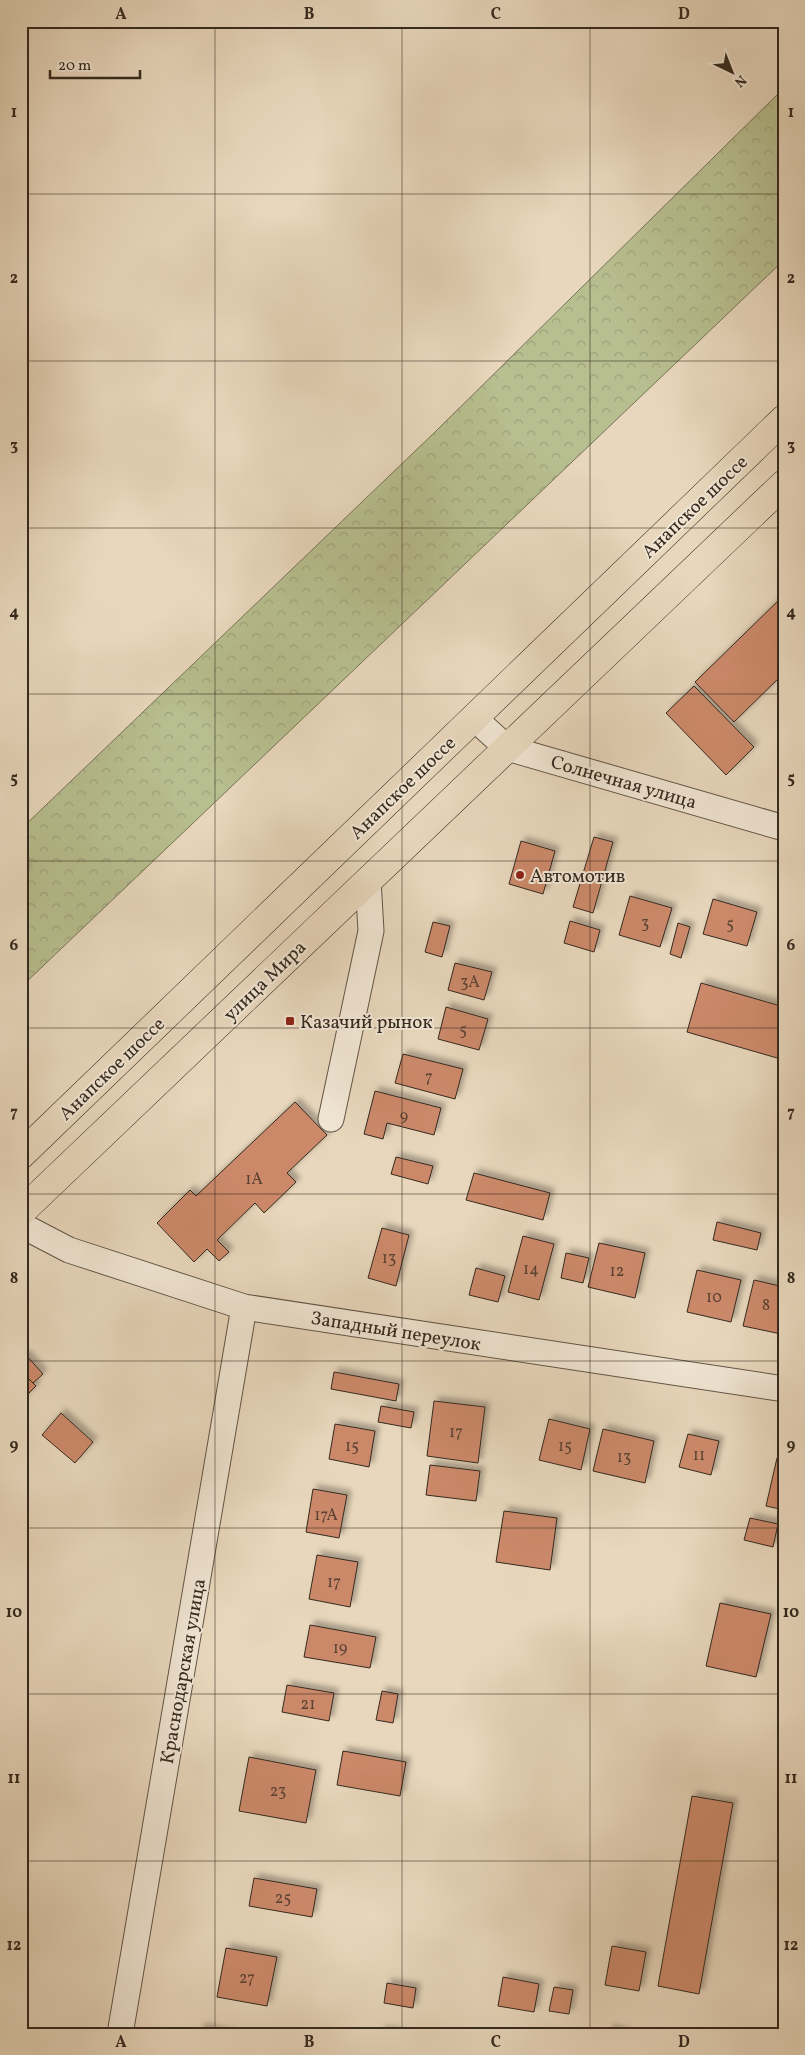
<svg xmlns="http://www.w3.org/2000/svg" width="805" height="2055" viewBox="0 0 805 2055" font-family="Vollkorn,serif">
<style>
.forest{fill:url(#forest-crowns);stroke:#767457}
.building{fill:#cb896a;stroke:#35291f;filter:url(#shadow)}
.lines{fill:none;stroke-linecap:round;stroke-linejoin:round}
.minor-casing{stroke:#625446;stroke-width:27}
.primary-casing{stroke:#35291f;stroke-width:29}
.minor{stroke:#f0e5d3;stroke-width:25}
.primary{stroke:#e8d7bc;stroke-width:28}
.grid{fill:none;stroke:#35291f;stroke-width:1;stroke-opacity:0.55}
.poi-dot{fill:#8f2418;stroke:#f0e5d3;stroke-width:2}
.labels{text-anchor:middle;stroke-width:4;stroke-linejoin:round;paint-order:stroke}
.number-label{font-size:16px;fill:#5a4132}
.street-label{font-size:19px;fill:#35291f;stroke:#f0e5d3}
.poi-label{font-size:19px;fill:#35291f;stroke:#f0e5d3;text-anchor:start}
.neatline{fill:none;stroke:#35291f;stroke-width:2}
.grid-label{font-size:16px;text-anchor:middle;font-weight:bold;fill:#35291f}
</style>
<defs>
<pattern id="forest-crowns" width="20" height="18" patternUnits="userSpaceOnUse" patternTransform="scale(1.25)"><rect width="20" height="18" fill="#b7be8f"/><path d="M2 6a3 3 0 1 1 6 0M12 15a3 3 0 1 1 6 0" fill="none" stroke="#9ea37b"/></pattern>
<filter id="shadow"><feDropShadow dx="4.5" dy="-4.5" stdDeviation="2.5" flood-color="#0004"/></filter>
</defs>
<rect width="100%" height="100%" fill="#e8d7bc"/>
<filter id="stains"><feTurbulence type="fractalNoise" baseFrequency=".004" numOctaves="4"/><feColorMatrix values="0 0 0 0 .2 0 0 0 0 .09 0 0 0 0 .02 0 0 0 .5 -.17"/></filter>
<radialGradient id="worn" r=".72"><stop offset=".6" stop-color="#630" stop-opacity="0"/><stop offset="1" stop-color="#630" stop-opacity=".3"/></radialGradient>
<path class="forest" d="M784,88V260L21,987V829L435,432Z"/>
<g class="building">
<path d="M784,595V673L734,722L695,682Z"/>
<path d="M694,686L754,747L726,775L666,713Z"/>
<path d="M594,837L613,842L593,913L573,907Z"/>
<path d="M521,841L555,851L543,894L509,884Z"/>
<path d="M21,866L26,871L21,876Z"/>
<path d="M630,896L672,908L660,947L619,935Z"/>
<path d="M713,899L757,912L747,946L703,934Z"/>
<path d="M570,921L600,930L594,952L564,943Z"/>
<path d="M433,922L450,926L442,957L425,952Z"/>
<path d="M678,923L690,927L681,958L670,954Z"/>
<path d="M455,963L492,972L484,1000L448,990Z"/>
<path d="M701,983L784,1007V1060L687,1032Z"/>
<path d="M446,1007L488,1019L479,1050L438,1039Z"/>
<path d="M403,1054L463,1069L455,1099L395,1083Z"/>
<path d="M375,1091L441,1108L434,1135L387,1123L383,1139L364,1134Z"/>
<path d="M295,1102L327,1135L287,1173L296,1182L264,1213L255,1203L217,1240L229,1252L219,1261L207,1249L194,1262L157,1223L190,1190L196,1196Z"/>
<path d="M396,1157L433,1166L428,1184L391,1174Z"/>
<path d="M474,1173L550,1193L543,1220L466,1200Z"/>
<path d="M717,1222L761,1233L757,1250L713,1240Z"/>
<path d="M382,1228L409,1235L396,1286L368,1278Z"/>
<path d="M523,1236L554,1244L539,1300L508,1292Z"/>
<path d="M599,1243L645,1253L635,1298L588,1287Z"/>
<path d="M566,1253L589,1258L583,1283L561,1278Z"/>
<path d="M476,1268L505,1276L498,1302L469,1295Z"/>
<path d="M697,1270L741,1280L731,1322L687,1312Z"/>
<path d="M754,1280L784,1287V1320L781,1334L743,1326Z"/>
<path d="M25,1354L43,1374L33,1383L21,1371V1357Z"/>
<path d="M21,1371L36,1386L21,1401Z"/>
<path d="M334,1372L399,1384L396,1401L331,1389Z"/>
<path d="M434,1401L485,1407L478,1463L427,1456Z"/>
<path d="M381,1406L414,1412L411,1428L378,1422Z"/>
<path d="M61,1413L93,1442L75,1463L42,1435Z"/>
<path d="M549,1419L590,1429L581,1470L539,1460Z"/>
<path d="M335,1424L375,1431L369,1467L329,1459Z"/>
<path d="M603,1429L654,1441L645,1483L593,1471Z"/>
<path d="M688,1434L719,1441L711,1475L679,1467Z"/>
<path d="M777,1458L784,1460V1510L766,1506Z"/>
<path d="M430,1465L480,1471L476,1501L426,1495Z"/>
<path d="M313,1489L347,1495L339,1538L306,1532Z"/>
<path d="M504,1511L557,1518L550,1570L496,1562Z"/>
<path d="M750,1518L778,1524L773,1547L744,1540Z"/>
<path d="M317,1555L358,1562L350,1607L309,1599Z"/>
<path d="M720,1603L771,1614L756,1677L706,1666Z"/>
<path d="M310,1625L376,1637L370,1668L304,1657Z"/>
<path d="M287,1685L334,1693L329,1721L282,1712Z"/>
<path d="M382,1691L398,1694L393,1723L376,1720Z"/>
<path d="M343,1751L406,1762L400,1796L337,1785Z"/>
<path d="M249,1757L316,1770L306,1823L239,1811Z"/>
<path d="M692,1796L733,1803L699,1994L658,1986Z"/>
<path d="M254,1878L317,1889L312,1917L249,1906Z"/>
<path d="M612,1946L646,1952L639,1991L605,1985Z"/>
<path d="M226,1948L277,1957L267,2006L217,1997Z"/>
<path d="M503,1977L539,1984L534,2012L498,2006Z"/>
<path d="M387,1983L416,1988L413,2008L384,2003Z"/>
<path d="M554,1987L573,1990L569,2014L549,2011Z"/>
<path d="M200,2028L232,2034H199Z"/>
<path d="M609,2029L627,2033V2034H608Z"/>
<path d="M382,2030L404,2034H381Z"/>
</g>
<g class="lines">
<defs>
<g id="minor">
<path d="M474,718L507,748L784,828"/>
<path d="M331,1119L371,931L368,880"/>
<path d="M21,1225L69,1250L244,1307L784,1389"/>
<path d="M120,2034L244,1307"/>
</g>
<g id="primary">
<path d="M21,1155L784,419"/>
<path d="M21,1212L784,484"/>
</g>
</defs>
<use href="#minor" class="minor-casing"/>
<use href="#primary" class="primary-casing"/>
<use href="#minor" class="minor"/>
<use href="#primary" class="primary"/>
</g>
<path class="grid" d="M215,21V2034M402,21V2034M590,21V2034M21,194H784M21,361H784M21,528H784M21,694H784M21,861H784M21,1028H784M21,1194H784M21,1361H784M21,1528H784M21,1694H784M21,1861H784"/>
<g class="poi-dot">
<circle cx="520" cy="875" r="5"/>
<rect x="285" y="1016" width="10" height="10" rx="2.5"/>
</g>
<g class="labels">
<g class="number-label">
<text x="645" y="928">3</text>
<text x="730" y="929">5</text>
<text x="470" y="987">3А</text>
<text x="463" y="1035">5</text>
<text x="429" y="1082">7</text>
<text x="404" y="1121">9</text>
<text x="254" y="1184">1А</text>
<text x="389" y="1263">13</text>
<text x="531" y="1274">14</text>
<text x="617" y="1276">12</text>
<text x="714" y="1302">10</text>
<text x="766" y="1310">8</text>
<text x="456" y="1437">17</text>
<text x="352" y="1451">15</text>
<text x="565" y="1451">15</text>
<text x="699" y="1460">11</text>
<text x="624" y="1462">13</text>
<text x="326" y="1520">17А</text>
<text x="334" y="1587">17</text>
<text x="340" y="1653">19</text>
<text x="308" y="1709">21</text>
<text x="278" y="1796">23</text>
<text x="283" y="1903">25</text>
<text x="247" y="1983">27</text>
</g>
<g class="street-label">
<text transform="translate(694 506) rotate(-44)" y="7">Анапское шоссе</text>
<text transform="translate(624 781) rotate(16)" y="7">Солнечная улица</text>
<text transform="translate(402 787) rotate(-44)" y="7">Анапское шоссе</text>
<text transform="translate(264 980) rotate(-44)" y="7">улица Мира</text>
<text transform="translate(111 1068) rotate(-44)" y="7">Анапское шоссе</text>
<text transform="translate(396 1330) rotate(9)" y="7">Западный переулок</text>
<text transform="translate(182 1671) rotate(-80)" y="7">Краснодарская улица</text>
</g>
<g class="poi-label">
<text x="530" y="882">Автомотив</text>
<text x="300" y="1028">Казачий рынок</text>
</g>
</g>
<rect width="805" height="2055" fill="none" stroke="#e8d7bc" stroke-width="55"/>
<g transform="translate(732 72) rotate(137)" stroke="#f0e5d3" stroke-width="4" paint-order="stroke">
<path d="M0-4L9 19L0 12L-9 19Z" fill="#35291f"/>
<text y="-8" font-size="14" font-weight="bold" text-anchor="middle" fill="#35291f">N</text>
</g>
<path d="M50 70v8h90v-8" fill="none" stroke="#35291f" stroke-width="2.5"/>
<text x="58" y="70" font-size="15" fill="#35291f" stroke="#f0e5d3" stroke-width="4" paint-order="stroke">20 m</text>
<rect x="28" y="28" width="750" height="2000" class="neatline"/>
<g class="grid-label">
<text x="121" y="19">A</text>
<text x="309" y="19">B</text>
<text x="496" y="19">C</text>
<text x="684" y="19">D</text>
<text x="14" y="117">1</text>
<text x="791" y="117">1</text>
<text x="14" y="283">2</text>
<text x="791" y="283">2</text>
<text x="14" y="450">3</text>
<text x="791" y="450">3</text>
<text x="14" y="617">4</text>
<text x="791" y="617">4</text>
<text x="14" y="783">5</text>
<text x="791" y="783">5</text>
<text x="14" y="950">6</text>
<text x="791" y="950">6</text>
<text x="14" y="1117">7</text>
<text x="791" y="1117">7</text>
<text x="14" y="1283">8</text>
<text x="791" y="1283">8</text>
<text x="14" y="1450">9</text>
<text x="791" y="1450">9</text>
<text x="14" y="1617">10</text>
<text x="791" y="1617">10</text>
<text x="14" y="1783">11</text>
<text x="791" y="1783">11</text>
<text x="14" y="1950">12</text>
<text x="791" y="1950">12</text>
<text x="121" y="2047">A</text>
<text x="309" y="2047">B</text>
<text x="496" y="2047">C</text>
<text x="684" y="2047">D</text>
</g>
<rect width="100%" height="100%" filter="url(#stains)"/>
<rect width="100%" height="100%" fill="url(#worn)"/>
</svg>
